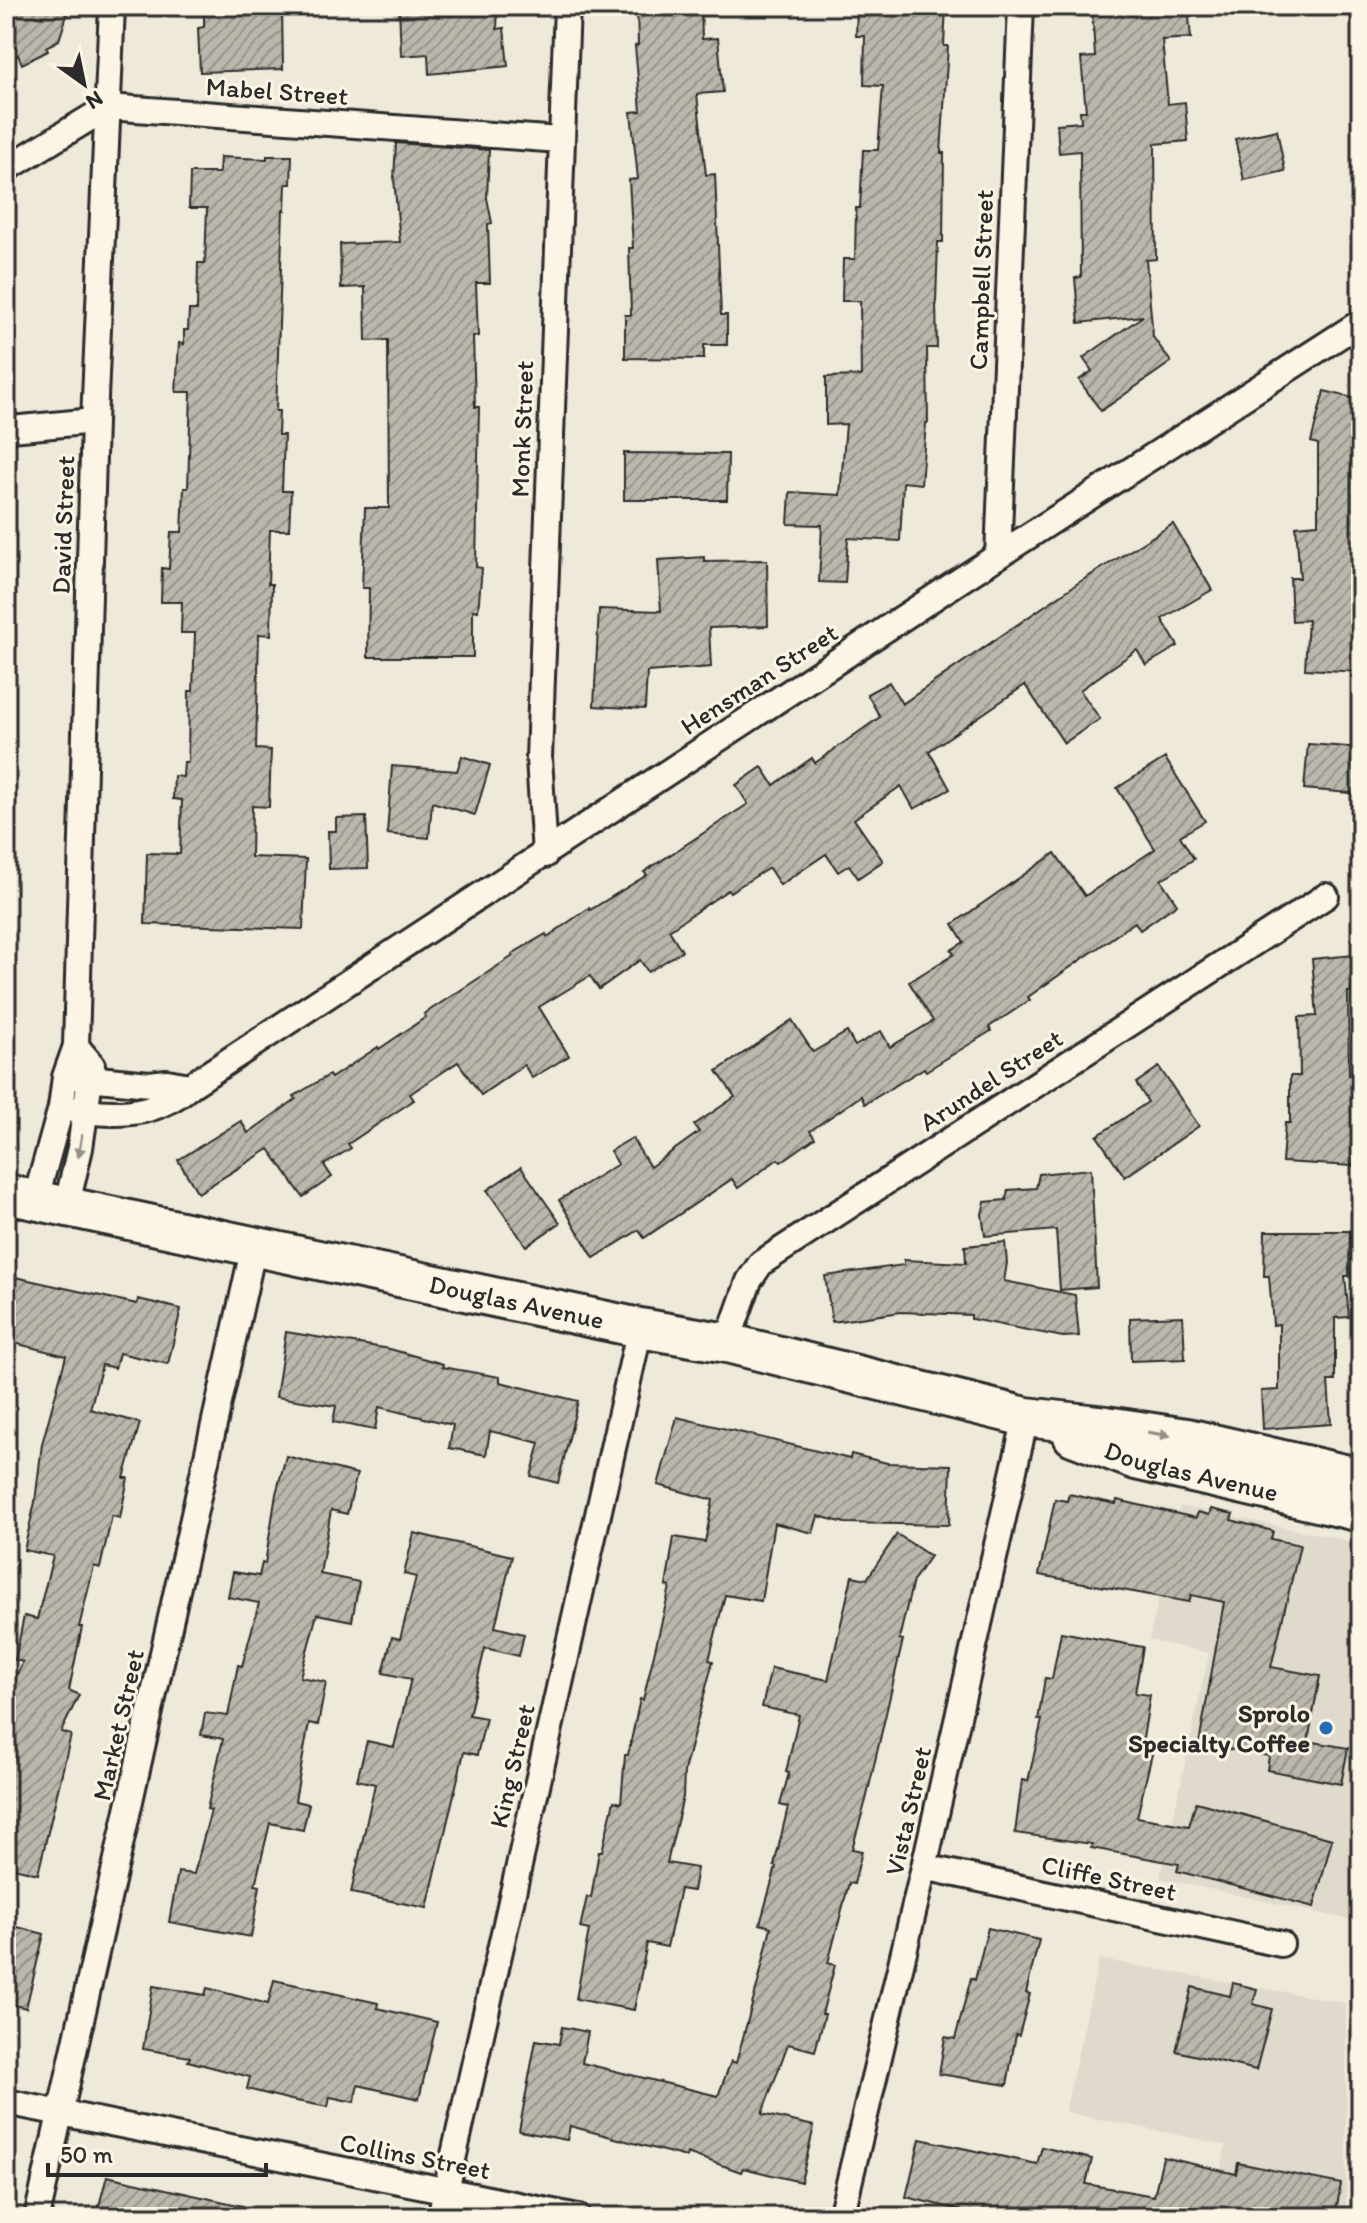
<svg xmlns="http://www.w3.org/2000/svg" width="1367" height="2223" viewBox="0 0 1367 2223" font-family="Itim,sans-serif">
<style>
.built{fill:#e0dacc}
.building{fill:url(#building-hatch);stroke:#2b2b2b;stroke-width:2}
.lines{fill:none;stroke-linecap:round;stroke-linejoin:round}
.street-casing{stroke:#2b2b2b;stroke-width:30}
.primary-casing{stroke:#2b2b2b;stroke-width:44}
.street{stroke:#fcf5e5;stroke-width:24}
.primary{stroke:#fcf5e5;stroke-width:38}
.oneway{fill:#949088}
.poi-dot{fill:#1f6fb2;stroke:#fcf5e5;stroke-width:3}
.labels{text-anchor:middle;stroke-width:6;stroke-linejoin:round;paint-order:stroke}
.street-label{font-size:26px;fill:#2b2b2b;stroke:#fcf5e5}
.poi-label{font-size:26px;font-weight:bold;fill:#2b2b2b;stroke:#fcf5e5;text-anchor:end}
</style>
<defs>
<pattern id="building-hatch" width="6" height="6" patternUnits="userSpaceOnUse" patternTransform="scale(2)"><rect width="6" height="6" fill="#bcb7ac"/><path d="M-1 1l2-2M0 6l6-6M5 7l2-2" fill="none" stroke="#99958c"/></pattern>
</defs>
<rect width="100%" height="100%" fill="#efe9da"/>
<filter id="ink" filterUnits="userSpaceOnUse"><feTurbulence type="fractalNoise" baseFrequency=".0125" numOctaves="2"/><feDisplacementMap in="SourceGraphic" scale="16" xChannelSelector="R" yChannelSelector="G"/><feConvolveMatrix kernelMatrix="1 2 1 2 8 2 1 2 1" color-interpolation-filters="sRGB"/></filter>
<g filter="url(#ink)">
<g class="built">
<path d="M1180,1506L1343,1539L1361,1556L1359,1922L1160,1878L1209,1653L1149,1640Z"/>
<path d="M1099,1959L1346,2003V2217H1211L1226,2145L1065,2112Z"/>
</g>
<g class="building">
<path d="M6,6H70L59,40L46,47L48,51L22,64L18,55L6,63Z"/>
<path d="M204,6H282L283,69L200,72L198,28L204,27Z"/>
<path d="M399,6H498L497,29L504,28L508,66L429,74L428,54L401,56Z"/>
<path d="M637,6H701L702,39L718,38L723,92L697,94L706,175L715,174L721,315H727V345H704V359L625,358V315H631L629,248H633L629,180L638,179L631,112L641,111L635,46L638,45Z"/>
<path d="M857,6H946L944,46H948L941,153H944L943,242H938L936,302L937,348H927L928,423H926L921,484L903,482L900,541L848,538L845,583L819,582L822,525L788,524L790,492L840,495L846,424L826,425V377L861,376L860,301H842L843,259H855L856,208H860L863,150H878L883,86L864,85L865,36H856Z"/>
<path d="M1188,6L1191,38L1162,40L1168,104L1185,102L1188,141L1155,144L1156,259L1146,260L1153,337L1171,362L1101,411L1079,380L1092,371L1083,358L1143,316L1079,323L1075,278L1081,277L1080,151L1059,153L1057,124L1081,122L1080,111H1086L1081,58L1095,57L1092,7Z"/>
<path d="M1277,130L1285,171L1244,180L1235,139Z"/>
<path d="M396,143L489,150L487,198L492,223L488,224L490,283H476L478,336H473L475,407H479L476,567L482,568L478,611L473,610V657H368L369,588H362L365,508H389L388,340L366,341L365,287L341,288L340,244L400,242L394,179Z"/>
<path d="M267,156H292L291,184H286L285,210H283L276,411H279L278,435H284L282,491H291L289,530H270L268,584H272L271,635L259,634L256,749L271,750L269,807L252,806L251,857L306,859L303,929L145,924L147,853L180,854L182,800L173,799L174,776L183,777L184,762H188L189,691H193L195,633H181L182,602H161L162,568L169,569L171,532H182L184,488H188L191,392H176L179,343L184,344V330H188L189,310H197L198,263H205L207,208H189L190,173H219L220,157L267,159Z"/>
<path d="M1324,391L1361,400V672L1305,669L1308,620L1292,621L1290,578H1300L1296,526L1318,524V444L1311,442Z"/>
<path d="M624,453L728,454L727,500H624Z"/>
<path d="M1173,524L1212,590L1162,619L1178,646L1146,665L1137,650L1080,690L1100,719L1064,743L1025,685L929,751L950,789L914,809L901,786L854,819L883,861L858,878L849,865L838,872L826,854L780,885L769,868L730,892L728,890L669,930L682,951L648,972L640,960L599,989L590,976L539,1007L569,1056L532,1078L524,1065L481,1095L458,1062L410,1094L414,1100L348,1144L351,1148L324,1165L332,1177L303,1197L269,1149L198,1193L178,1160L241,1121L248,1133L296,1099L294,1096L329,1075L331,1078L378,1047L379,1049L426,1017L424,1014L513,956L512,954L546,934L547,937L589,908L590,910L647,875L644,872L748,804L736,785L762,767L774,785L812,758L815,763L880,717L867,694L889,682L902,704L1078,583Z"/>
<path d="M704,557V561L767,560L768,626L709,628L711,667L647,672L645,709L594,706L599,609L661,611L658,560Z"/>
<path d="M1308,744L1361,748V794L1304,789Z"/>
<path d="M462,756L490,765L475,815L432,802L429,838L387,834L392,766L457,771Z"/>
<path d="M1165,758L1205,821L1180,836L1194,859L1161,880L1177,904L1140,930L1135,922L1028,997L1030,1000L989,1027L991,1031L926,1071L924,1068L865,1104L861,1096L810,1131L815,1138L781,1162L778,1159L738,1188L732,1179L644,1238L639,1230L594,1258L559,1200L618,1164L610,1151L632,1138L650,1167L699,1132L694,1125L735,1097L717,1071L792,1020L813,1052L847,1032L855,1046L881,1031L890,1047L933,1021L909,982L954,954L951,950L964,942L953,924L1055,853L1085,896L1155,849L1117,788Z"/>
<path d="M366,817L368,868L329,869L328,831H336V818Z"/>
<path d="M1354,955L1357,992H1348L1349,1075H1358V1117L1353,1166L1282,1162L1285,1123H1290V1076H1300L1299,1017L1317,1016L1312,959Z"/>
<path d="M1159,1067L1199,1126L1125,1177L1097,1136L1148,1102L1136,1083Z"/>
<path d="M521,1167L560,1223L526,1246L487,1190Z"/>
<path d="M1091,1169L1097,1287L1060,1290L1056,1230L985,1236L982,1214L985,1202L1006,1200L1008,1190L1036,1188L1039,1174Z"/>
<path d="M1265,1231H1350L1349,1276H1345L1349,1317L1335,1318V1381H1328L1331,1424L1263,1429L1261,1391L1279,1390V1324L1273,1325L1269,1276H1264Z"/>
<path d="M1005,1242L1007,1263L1004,1281L1075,1295L1079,1336L1063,1337L971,1319V1315L901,1312L832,1322L825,1276L904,1265V1260L966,1263L965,1246Z"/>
<path d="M6,1275L137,1304L138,1299L181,1309L168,1364L119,1353L115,1368L102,1365L90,1409L140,1423L124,1478H128L120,1518L112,1516L100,1568L94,1566L79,1627H82L69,1690L79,1695L61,1732L71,1735L38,1874L6,1866V1696L23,1662L15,1660L24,1616L37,1619L53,1556L24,1550L35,1502L42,1444L66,1356L6,1341Z"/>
<path d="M1183,1316L1185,1359L1131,1361L1130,1318Z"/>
<path d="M286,1332L390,1349L443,1364L442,1367L500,1377V1382L578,1401L558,1483L531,1476L540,1443L490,1431L486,1455L449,1448L453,1425L379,1407L375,1430L333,1422L336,1406L276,1397Z"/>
<path d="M677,1417L850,1459L851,1454L887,1463L951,1465L949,1525L845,1523L818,1516L813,1533L774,1523L761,1601L725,1595L709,1660L713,1661L684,1771L683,1797L667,1863L697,1868L693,1891L680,1889L667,1947L647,1943L634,2010L576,1999L589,1930L580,1928L587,1897L591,1898L599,1851H602L614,1801L621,1803L625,1755H628L640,1699L643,1700L670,1587L666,1586L674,1537L705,1542L713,1500L658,1485Z"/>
<path d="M286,1456L357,1474L347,1514L331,1510L320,1574L359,1582L352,1621L317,1614L300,1677L326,1682L318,1725L309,1723L295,1801L309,1804L303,1830L270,1823L255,1885L260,1886L251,1937L169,1922L178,1872L194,1874L211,1810L207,1809L223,1739L201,1735L205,1713L228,1716L238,1665L242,1666L259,1603L228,1597L233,1572L259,1576L262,1563L265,1564L276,1494Z"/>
<path d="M1069,1494L1116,1504L1117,1500L1196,1518L1198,1512L1209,1515L1211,1509L1233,1514L1231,1520L1273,1531L1271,1539L1300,1545L1271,1667L1320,1676L1308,1741L1348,1748L1341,1784L1267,1770L1269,1756L1199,1744L1224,1602L1191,1595L1189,1602L1039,1575L1055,1499L1067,1501Z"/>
<path d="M414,1533L512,1556L495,1627L524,1634L519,1656L485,1648L469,1715L486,1718L477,1755L464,1752L427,1908L351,1893L375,1784L357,1780L367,1741L394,1747L411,1679L383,1673L392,1637L400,1639L416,1577L404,1574Z"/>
<path d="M897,1534L930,1556L913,1581L899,1639L903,1640L866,1800L852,1849L862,1851L854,1884L849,1883L828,1963L835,1965L822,2014H825L815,2051L788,2044L762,2114L814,2126L801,2182L743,2168L741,2172L687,2153L686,2157L570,2126L567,2140L519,2131L536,2040L559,2044L562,2027L588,2032L582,2063L718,2096L731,2061L736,2063L758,1983L771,1927L760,1924L776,1867L774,1866L788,1807L780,1805L789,1773L786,1772L799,1715L762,1707L771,1668L828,1680L852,1576L867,1579Z"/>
<path d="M1061,1632L1143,1647L1135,1693L1150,1695L1141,1751L1152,1754L1137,1817L1189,1826L1196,1802L1332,1839L1314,1907L1177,1871L1179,1864L1091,1848L1092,1844L1015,1833L1022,1780L1028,1781L1042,1720H1038L1045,1678L1052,1679Z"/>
<path d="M6,1924L44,1934L26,2008L6,2003Z"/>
<path d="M988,1928L1039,1940L1026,1993L1030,1994L1019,2035L1016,2034L1007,2085L939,2074L945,2037L955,2039L971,1978L975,1980Z"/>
<path d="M274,1980L378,2003L377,2008L437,2022L419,2099L358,2085L354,2102L330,2097L328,2107L291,2100L247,2089L250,2077L188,2061L190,2057L143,2049L153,1986L205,1995L207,1988L268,2004Z"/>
<path d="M1233,1983L1257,1989L1253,2004L1272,2009L1256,2070L1176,2051L1192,1987L1230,1996Z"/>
<path d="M920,2139L1037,2164L1042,2147L1092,2159L1086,2184L1154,2196L1163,2157L1236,2174L1238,2163L1341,2184L1335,2217H958L960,2210L906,2197Z"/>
<path d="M107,2176L243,2206L242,2217H96Z"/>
</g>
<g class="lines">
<defs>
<g id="street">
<path d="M6,169L108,107L560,140"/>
<path d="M6,422L11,429L94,421"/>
<path d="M998,556L1021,6"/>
<path d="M545,855L539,758L567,6"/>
<path d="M77,1077L150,1084L167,1082L190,1086"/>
<path d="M61,1108C111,1115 150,1120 190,1086L962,579L1361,322"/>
<path d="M35,1201L61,1108L65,1077L76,1046L94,421L112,6"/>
<path d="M66,1208L80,1148L92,1065L76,1046"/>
<path d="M727,1343L749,1281L761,1263L1326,896"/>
<path d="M924,1867L1281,1944"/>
<path d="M6,2102L578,2217"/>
<path d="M37,2217L254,1246"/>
<path d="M440,2217L640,1328"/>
<path d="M841,2217L924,1867L1026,1417"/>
</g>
<g id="primary">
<path id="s1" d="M6,1194L640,1328L727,1343L1026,1417L1106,1426L1187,1438L1361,1478"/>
<path id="s2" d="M1073,1436L1136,1460L1361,1512"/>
</g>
</defs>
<use href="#street" class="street-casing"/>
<use href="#primary" class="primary-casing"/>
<use href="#street" class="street"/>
<use href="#primary" class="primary"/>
</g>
<defs><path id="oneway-solid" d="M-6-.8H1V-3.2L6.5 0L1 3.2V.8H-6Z" transform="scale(2)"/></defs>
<g class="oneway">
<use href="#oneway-solid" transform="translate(80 1146) rotate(99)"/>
<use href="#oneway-solid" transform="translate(1159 1434) rotate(9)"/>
</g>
</g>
<circle class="poi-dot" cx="1326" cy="1728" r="8"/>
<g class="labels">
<g class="street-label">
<text transform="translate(277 91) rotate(4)" y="9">Mabel Street</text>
<text transform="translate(981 280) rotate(-88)" y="9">Campbell Street</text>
<text transform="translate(522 429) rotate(-88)" y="9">Monk Street</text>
<text transform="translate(63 525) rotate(-88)" y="9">David Street</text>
<text transform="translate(759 679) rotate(-33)" y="9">Hensman Street</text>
<text transform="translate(991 1080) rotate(-33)" y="9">Arundel Street</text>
<text dy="9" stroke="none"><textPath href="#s1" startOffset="522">Douglas Avenue</textPath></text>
<text dy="9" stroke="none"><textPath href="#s2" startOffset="124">Douglas Avenue</textPath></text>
<text transform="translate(118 1725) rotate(-77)" y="9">Market Street</text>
<text transform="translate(512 1766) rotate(-77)" y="9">King Street</text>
<text transform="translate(908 1811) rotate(-77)" y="9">Vista Street</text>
<text transform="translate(1109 1878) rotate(12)" y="9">Cliffe Street</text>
<text transform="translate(415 2156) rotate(11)" y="9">Collins Street</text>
</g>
<g class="poi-label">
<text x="1310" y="1722">Sprolo<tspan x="1310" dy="30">Specialty Coffee</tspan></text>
</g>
</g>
<rect width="1367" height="2223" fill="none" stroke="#fcf5e5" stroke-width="32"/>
<rect x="16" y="16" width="1335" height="2191" fill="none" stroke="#2b2b2b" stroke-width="3" filter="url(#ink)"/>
<g transform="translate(84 84) rotate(147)" stroke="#fcf5e5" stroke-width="6" paint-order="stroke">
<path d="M0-6L14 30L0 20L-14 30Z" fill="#2b2b2b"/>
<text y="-12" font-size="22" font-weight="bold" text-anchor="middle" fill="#2b2b2b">N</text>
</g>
<path d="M48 2163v12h218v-12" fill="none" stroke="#2b2b2b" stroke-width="4"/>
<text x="60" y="2163" font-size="24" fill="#2b2b2b" stroke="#fcf5e5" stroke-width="6" paint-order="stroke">50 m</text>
</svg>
